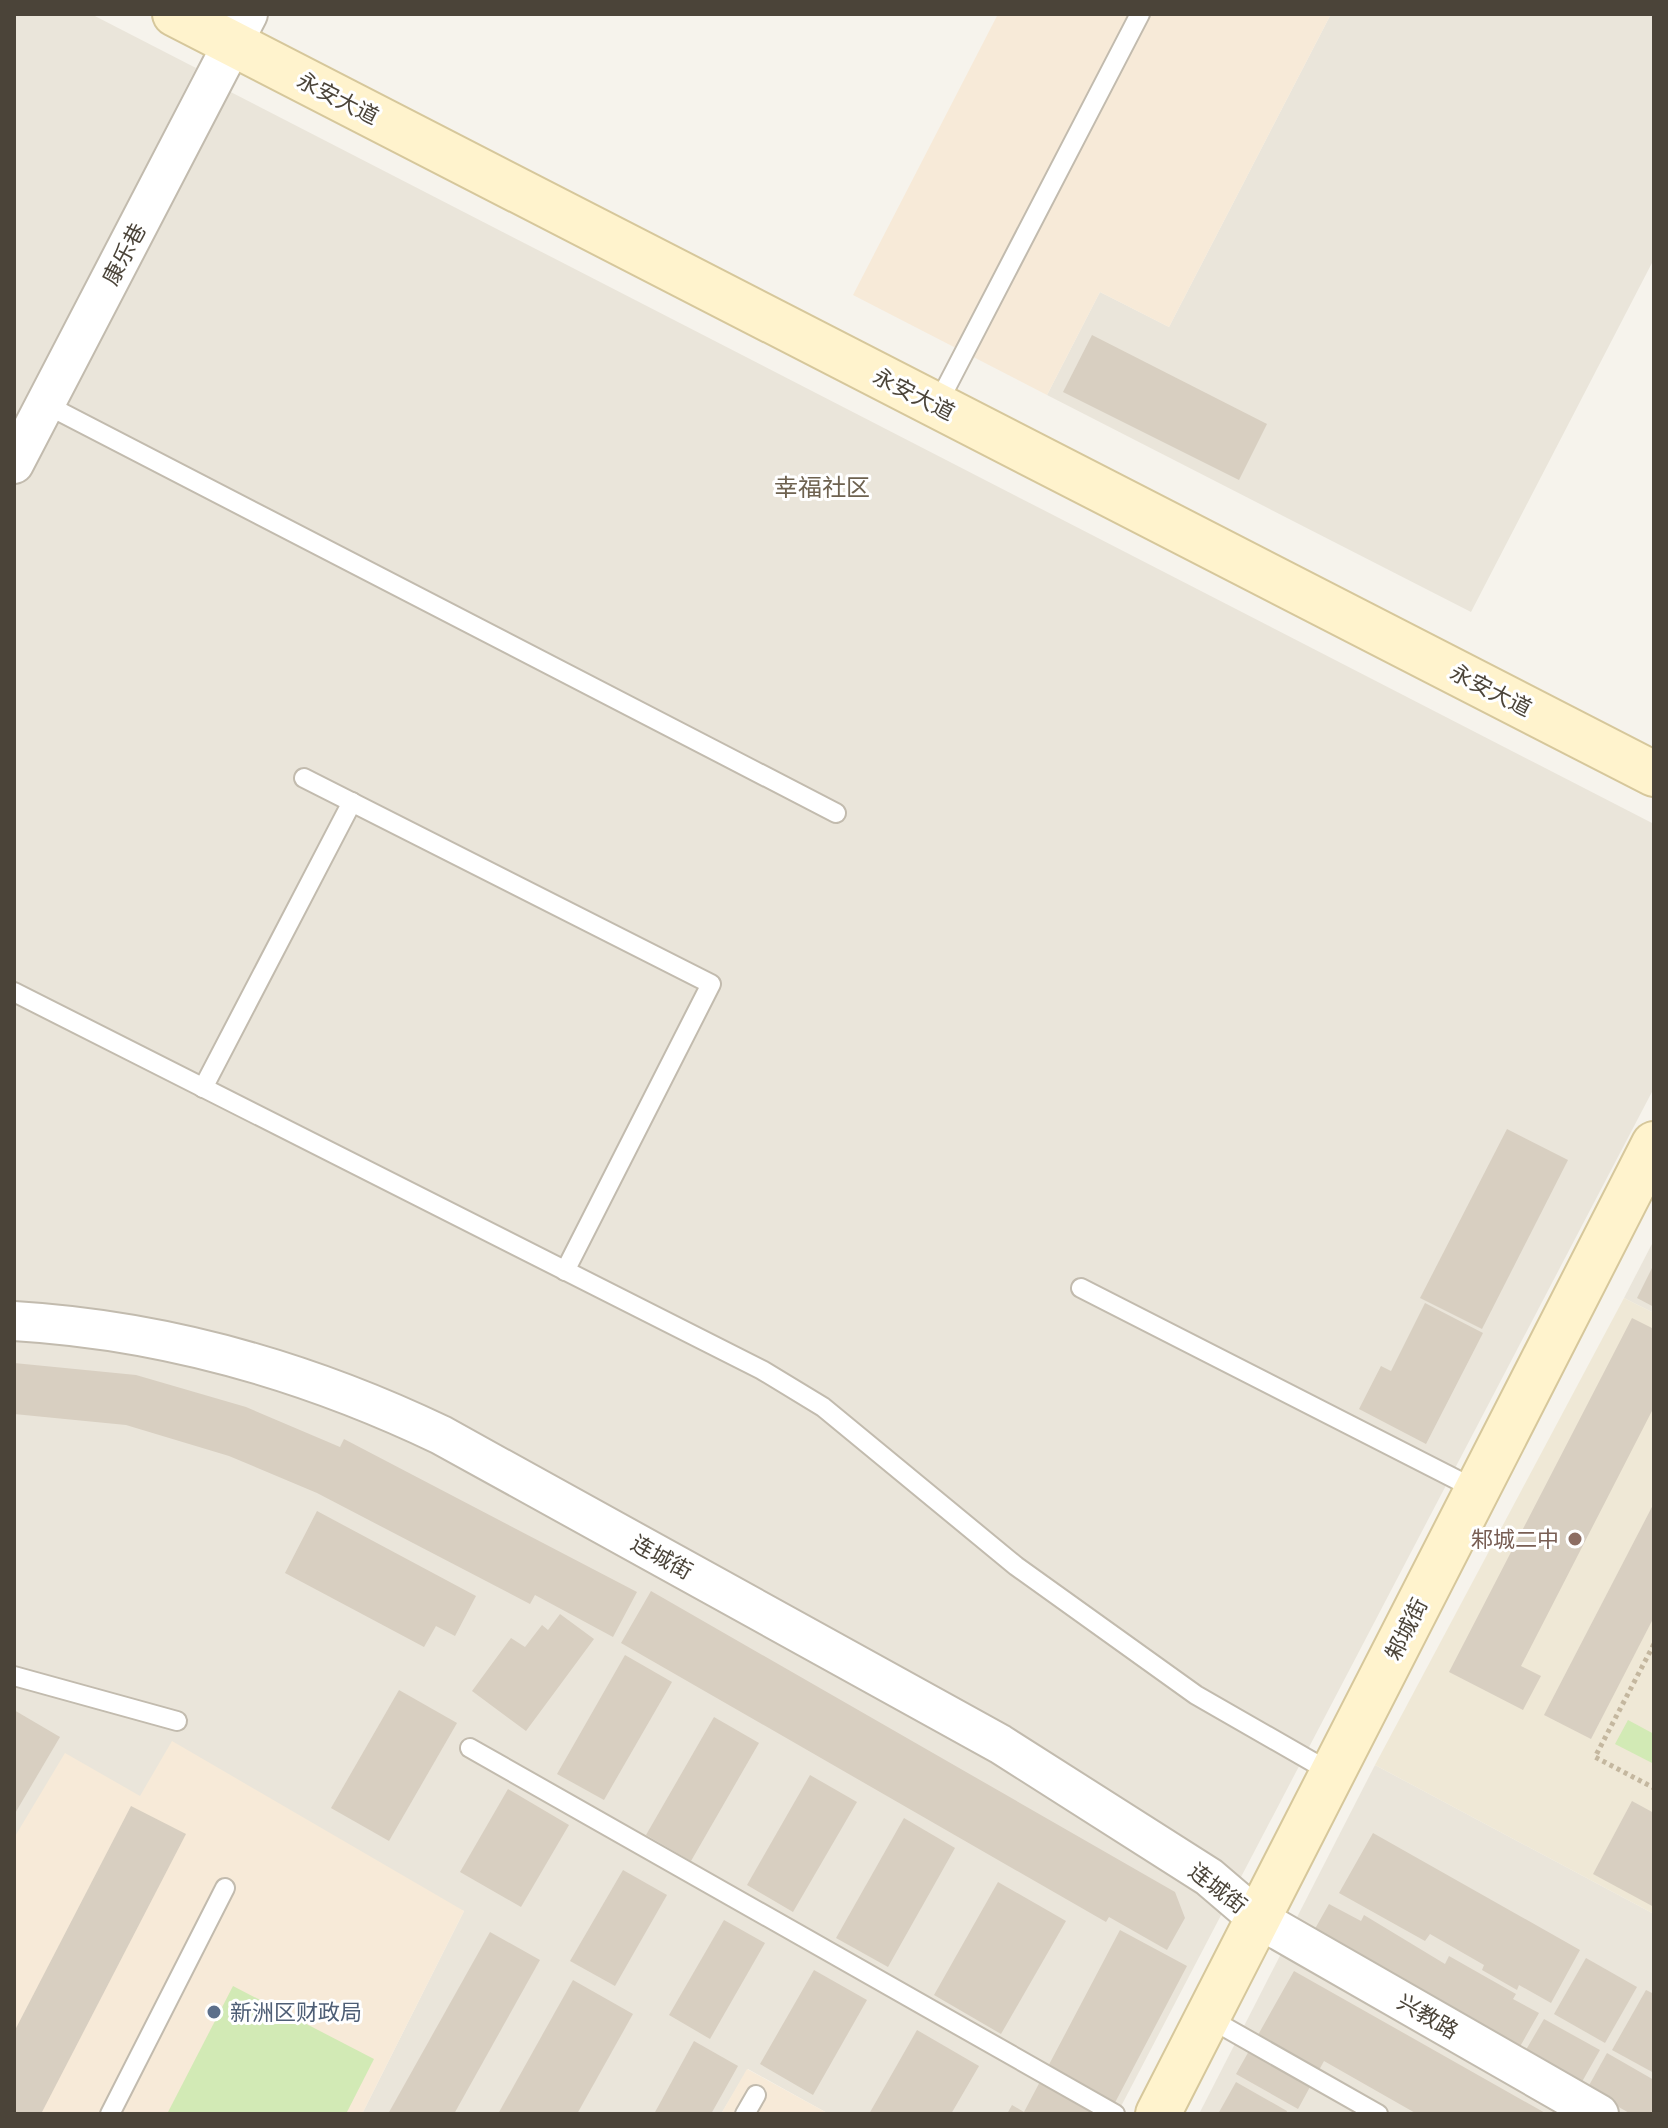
<svg xmlns="http://www.w3.org/2000/svg" width="1668" height="2128" viewBox="0 0 1668 2128" font-family="Rubik,'Noto Sans SC',sans-serif">
<style>
.residential{fill:#eae5da}
.commercial{fill:#f7ead8}
.education{fill:#efe8d6}
.green{fill:#d2eab5}
.building{fill:#d8cfc1}
.lines{fill:none;stroke-linecap:round;stroke-linejoin:round}
.lane-casing{stroke:#c2bbae;stroke-width:22}
.street-casing{stroke:#c2bbae;stroke-width:42}
.secondary-casing{stroke:#d6c79b;stroke-width:48}
.path{stroke:#c4b79f;stroke-width:5;stroke-dasharray:4 4;stroke-linecap:butt}
.lane{stroke:#fff;stroke-width:18}
.street{stroke:#fff;stroke-width:38}
.secondary{stroke:#fff3cd;stroke-width:44}
.education-dot{fill:#8d6e63;stroke:#fff;stroke-width:3}
.service-dot{fill:#5c6f8a;stroke:#fff;stroke-width:3}
.labels{text-anchor:middle;stroke-width:6;stroke-linejoin:round;paint-order:stroke}
.street-label{font-size:22px;fill:#4b4439;stroke:#fff}
.education-label{font-size:22px;fill:#785e54;stroke:#fff;text-anchor:end}
.service-label{font-size:22px;fill:#4e5e75;stroke:#fff;text-anchor:start}
.neighbourhood-label{font-size:24px;fill:#6e6250;stroke:#fff}
</style>
<rect width="100%" height="100%" fill="#f6f3ec"/>
<g class="residential">
<path d="M14,14H91L196,68L14,423Z"/>
<path d="M1331,14H1654V259L1471,612L1047,395L1100,292L1169,327Z"/>
<path d="M219,86L1654,824V1088L1117,2114H829L748,2069L721,2114H362L464,1911L140,1797L14,1838V483Z"/>
<path d="M1654,1240V1313L1624,1298Z"/>
<path d="M1375,1765L1654,1914V2114H1621L1293,1925Z"/>
<path d="M1286,1944L1582,2114H1199Z"/>
</g>
<g class="commercial">
<path d="M998,14H1331L1169,327L1100,292L1047,395L853,295Z"/>
<path d="M172,1741L464,1911L362,2114H14V1838L65,1753L140,1796Z"/>
<path d="M747,2069L829,2114H721Z"/>
</g>
<path class="education" d="M1624,1298L1654,1313V1914L1375,1765Z"/>
<g class="green">
<path d="M1628,1720L1654,1734V1764L1615,1744Z"/>
<path d="M233,1986L374,2059L346,2114H167Z"/>
</g>
<g class="building">
<path d="M1092,335L1267,424L1239,480L1063,392Z"/>
<path d="M1507,1129L1568,1160L1482,1329L1420,1298Z"/>
<path d="M1654,1264V1307L1637,1298Z"/>
<path d="M1425,1303L1483,1333L1426,1444L1359,1409L1381,1366L1391,1371Z"/>
<path d="M1632,1318L1654,1329V1407L1521,1666L1541,1676L1523,1710L1449,1672Z"/>
<path d="M14,1363L136,1375L246,1407L340,1447L344,1439L637,1592L613,1637L535,1595L530,1604L317,1493L229,1456L126,1425L14,1414Z"/>
<path d="M1654,1503V1617L1591,1739L1544,1715Z"/>
<path d="M317,1511L476,1596L455,1636L436,1626L424,1647L285,1573Z"/>
<path d="M651,1591L1175,1892L1185,1918L1167,1950L1109,1917L1106,1922L621,1643Z"/>
<path d="M560,1614L594,1639L526,1731L472,1691L511,1638L525,1647L542,1625L548,1630Z"/>
<path d="M625,1655L672,1682L604,1800L557,1774Z"/>
<path d="M399,1690L457,1723L389,1841L331,1808Z"/>
<path d="M14,1710L60,1737L14,1815Z"/>
<path d="M714,1717L759,1743L691,1861L646,1835Z"/>
<path d="M810,1775L857,1802L793,1912L747,1885Z"/>
<path d="M508,1789L569,1825L521,1907L460,1872Z"/>
<path d="M1632,1801L1654,1813V1907L1593,1874Z"/>
<path d="M131,1806L186,1834L41,2114H14V2032Z"/>
<path d="M904,1818L955,1848L888,1967L836,1938Z"/>
<path d="M1373,1833L1580,1950L1551,2003L1519,1985L1517,1990L1482,1970L1484,1965L1430,1934L1425,1941L1339,1893Z"/>
<path d="M623,1870L667,1895L615,1986L570,1961Z"/>
<path d="M998,1882L1066,1921L1001,2034L934,1995Z"/>
<path d="M1329,1904L1361,1921L1364,1915L1445,1964L1449,1956L1516,1994L1513,1999L1539,2013L1518,2050L1312,1934Z"/>
<path d="M724,1920L765,1943L710,2039L669,2015Z"/>
<path d="M1120,1930L1187,1966L1109,2114H1007L1012,2105L1024,2112Z"/>
<path d="M490,1932L540,1960L454,2114H388Z"/>
<path d="M1586,1958L1637,1987L1605,2043L1554,2014Z"/>
<path d="M814,1970L867,2000L813,2095L760,2064Z"/>
<path d="M1294,1971L1547,2114H1417L1324,2061L1298,2109L1236,2074Z"/>
<path d="M573,1980L633,2014L577,2114H498Z"/>
<path d="M1646,1990L1654,1994V2073L1612,2050Z"/>
<path d="M1544,2019L1600,2050L1579,2087L1523,2055Z"/>
<path d="M917,2030L979,2066L951,2114H869Z"/>
<path d="M694,2041L738,2066L711,2114H654Z"/>
<path d="M1607,2053L1654,2080V2114H1631L1587,2089Z"/>
<path d="M1236,2082L1287,2111L1286,2114H1218Z"/>
</g>
<g class="lines">
<defs>
<g id="lane">
<path d="M45,404L836,813"/>
<path d="M937,405L1140,14"/>
<path d="M304,778L711,984L565,1271"/>
<path d="M14,992L762,1370L823,1407L1016,1566L1196,1695L1332,1773"/>
<path d="M203,1088L352,802"/>
<path d="M1081,1288L1477,1490"/>
<path d="M14,1676L177,1721"/>
<path d="M470,1748L1115,2114"/>
<path d="M1207,2017L1378,2114"/>
<path d="M110,2114L225,1888"/>
<path d="M745,2114L756,2095"/>
</g>
<g id="street">
<path d="M14,464L248,14"/>
<path d="M14,1321C164,1330 305,1370 441,1435L1000,1744L1209,1877L1257,1918L1599,2114"/>
</g>
<g id="secondary">
<path d="M175,14L1654,774"/>
<path d="M1158,2114L1654,1144"/>
</g>
</defs>
<use href="#lane" class="lane-casing"/>
<use href="#street" class="street-casing"/>
<use href="#secondary" class="secondary-casing"/>
<path class="path" d="M1654,1644L1595,1757L1654,1788"/>
<use href="#lane" class="lane"/>
<use href="#street" class="street"/>
<use href="#secondary" class="secondary"/>
</g>
<circle class="education-dot" cx="1575" cy="1539" r="8"/>
<circle class="service-dot" cx="214" cy="2012" r="8"/>
<g class="labels">
<g class="street-label">
<text transform="translate(338 98) rotate(27)" y="8">永安大道</text>
<text transform="translate(124 254) rotate(-62)" y="8">康乐巷</text>
<text transform="translate(914 394) rotate(27)" y="8">永安大道</text>
<text transform="translate(1491 690) rotate(27)" y="8">永安大道</text>
<text transform="translate(662 1557) rotate(29)" y="8">连城街</text>
<text transform="translate(1406 1629) rotate(-63)" y="8">邾城街</text>
<text transform="translate(1218 1888) rotate(38)" y="8">连城街</text>
<text transform="translate(1428 2016) rotate(30)" y="8">兴教路</text>
</g>
<g class="education-label">
<text x="1559" y="1547">邾城二中</text>
</g>
<g class="service-label">
<text x="230" y="2020">新洲区财政局</text>
</g>
<g class="neighbourhood-label">
<text x="822" y="496">幸福社区</text>
</g>
</g>
<rect width="1668" height="2128" fill="none" stroke="#4b4439" stroke-width="32"/>
</svg>
